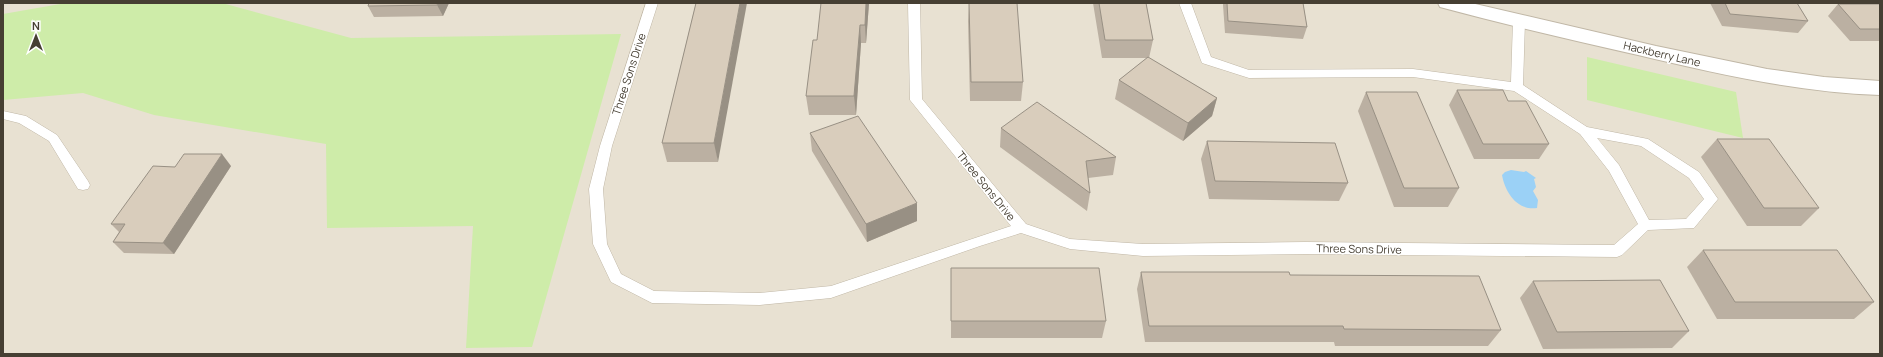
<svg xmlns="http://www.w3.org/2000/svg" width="1883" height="357" viewBox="0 0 1883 357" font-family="Manrope,sans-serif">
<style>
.residential{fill:#e8e1d2}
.green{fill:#ceeca9}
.water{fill:#9bd1f6}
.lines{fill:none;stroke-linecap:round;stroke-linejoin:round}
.service-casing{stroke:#c0b7a6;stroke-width:1}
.minor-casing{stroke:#c0b7a6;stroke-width:2}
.service{fill:#fff;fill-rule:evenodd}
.minor{fill:#fff;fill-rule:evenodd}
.wall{fill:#bbb0a2}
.shaded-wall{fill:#989084}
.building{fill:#d9cdbc;stroke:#989084}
.labels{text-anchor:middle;stroke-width:3;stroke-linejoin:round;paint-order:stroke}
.street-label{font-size:11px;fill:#463f33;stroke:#fff}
</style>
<rect width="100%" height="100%" fill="#f4efe4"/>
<rect class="residential" x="3" y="3" width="1877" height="351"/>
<g class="green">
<path d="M66,3H222L351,38L621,34L532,347L466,348L473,226L327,228L326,144L154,115L83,93L3,100V14Z"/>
<path d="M1587,57L1736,92L1743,138L1587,100Z"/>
</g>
<path class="water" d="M1511,170L1524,172L1526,171L1536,178L1534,179L1536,187L1533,191L1538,200L1537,208C1517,211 1505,192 1502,175L1505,172Z"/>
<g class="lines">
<defs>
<g id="service">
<path d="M646,3H658L612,146L603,189L607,244L621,274L654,291L760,293L831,286L1011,226L910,100L908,3H920L922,99L1026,224L1070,239L1143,244L1305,242L1614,245L1638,224L1609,171L1580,134L1514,91L1413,77L1249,78L1202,63L1179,3H1191L1211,57L1249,70L1413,69L1511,82L1513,21L1515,18H1523L1525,21L1523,85L1587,127L1648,139L1699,172L1718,199L1694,228L1648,230L1622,255L1617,257L1305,254L1143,256L1070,249L1021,233L980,246L831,298L760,305L652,303L611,282L593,244L589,189L600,146ZM1597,138L1641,146L1689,178L1704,199L1686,219L1649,220L1619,165Z"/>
<path d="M3,111L26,116L57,135L88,181L90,185L88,189L83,190L78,189L49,141L19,123L3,119Z"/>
</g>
<path id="minor" d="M1438,3H1471L1656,46L1767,69L1824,77L1880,81V95C1798,92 1718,74 1638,55C1572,40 1506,25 1440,7Z"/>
</defs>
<use href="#service" class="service-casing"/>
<use href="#minor" class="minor-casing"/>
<use href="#service" class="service"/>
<use href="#minor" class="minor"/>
</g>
<g class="wall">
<path d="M369,3H449L443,16L374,17L368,6Z"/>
<path d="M696,3L718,162H667L662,143Z"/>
<path d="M869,3L866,43H861L856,115H809L806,96Z"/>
<path d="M969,3L1023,82L1021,101H970L968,21Z"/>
<path d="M1093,3H1146L1153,40L1149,58L1217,98L1212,116L1183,141L1115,99L1119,80L1147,58H1102Z"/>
<path d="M1223,3H1303L1307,27L1303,39L1225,33L1223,5Z"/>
<path d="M1710,3H1797L1808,21L1798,33L1722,26Z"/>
<path d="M1838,4H1880V41H1850L1828,16Z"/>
<path d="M1457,90L1508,101L1549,144L1539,159H1474L1449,105Z"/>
<path d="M1366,92L1459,188L1448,207H1394L1358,111Z"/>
<path d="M1001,128L1116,157L1113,175L1088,178L1090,193L1087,211L1000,147Z"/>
<path d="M810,133L917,221L867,242L812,151Z"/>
<path d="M1717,139L1819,208L1801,226H1747L1701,157Z"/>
<path d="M1207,141L1348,183L1339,201L1209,199L1201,159Z"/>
<path d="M231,166L174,254L124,253L113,242L119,232L111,224L175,167Z"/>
<path d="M1703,250L1874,302L1854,319H1717L1687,267Z"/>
<path d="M951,268L1106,321L1102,338H951Z"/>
<path d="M1141,272L1290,275L1501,330L1488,346H1335L1334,342H1145L1137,289Z"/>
<path d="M1533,281L1689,331L1672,348L1543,349L1520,298Z"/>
</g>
<g class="shaded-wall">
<path d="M438,3H449L443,16L437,5Z"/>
<path d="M740,3H747L718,162L714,143Z"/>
<path d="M866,3H869L866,43L865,25Z"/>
<path d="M860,25L861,43L856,115L854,96Z"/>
<path d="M1217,98L1212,116L1183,141L1188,123Z"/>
<path d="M222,154L231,166L174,254L163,243Z"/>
<path d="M917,203V221L867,242L866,224Z"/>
</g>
<g class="building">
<path d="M369,3H438L437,5L368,6Z"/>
<path d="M696,3H740L714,143H662Z"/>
<path d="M821,3H866L865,25H860L854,96H806L813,40H817Z"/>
<path d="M969,3H1017L1023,82H971Z"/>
<path d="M1099,3H1146L1153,40H1105Z"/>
<path d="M1227,3H1303L1307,27L1228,21Z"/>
<path d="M1725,3H1797L1808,21L1730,14Z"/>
<path d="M1838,4H1880V29H1860Z"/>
<path d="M1148,57L1217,98L1188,123L1119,80Z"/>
<path d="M1457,90H1503L1508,101H1526L1549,144H1483Z"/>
<path d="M1366,92H1417L1459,188H1404Z"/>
<path d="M1037,102L1116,157L1086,161L1090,193L1001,128Z"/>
<path d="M858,116L917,203L866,224L810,133Z"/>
<path d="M1717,139H1769L1819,208H1764Z"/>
<path d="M1207,141L1335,143L1348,183L1215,181Z"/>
<path d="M184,154H222L163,243L113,242L125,224H111L153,166L175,167Z"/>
<path d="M1703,250H1837L1874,302H1735Z"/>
<path d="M951,268H1099L1106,321H951Z"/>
<path d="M1141,272H1289L1290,275L1479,276L1501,330L1344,329L1343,326H1149Z"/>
<path d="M1660,280L1689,331L1557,332L1533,281Z"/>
</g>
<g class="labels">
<g class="street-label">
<text transform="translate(1662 54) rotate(13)" y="4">Hackberry Lane</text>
<text transform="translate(629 74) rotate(-72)" y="4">Three Sons Drive</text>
<text transform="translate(986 186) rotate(51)" y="4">Three Sons Drive</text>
<text transform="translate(1359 249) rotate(1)" y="4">Three Sons Drive</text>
</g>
</g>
<rect width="1883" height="357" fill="none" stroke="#463f33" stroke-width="8"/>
<g transform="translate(36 36)" stroke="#ffffff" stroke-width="3" paint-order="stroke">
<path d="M0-3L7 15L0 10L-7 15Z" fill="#463f33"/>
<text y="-6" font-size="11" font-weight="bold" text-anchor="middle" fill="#463f33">N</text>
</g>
</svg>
